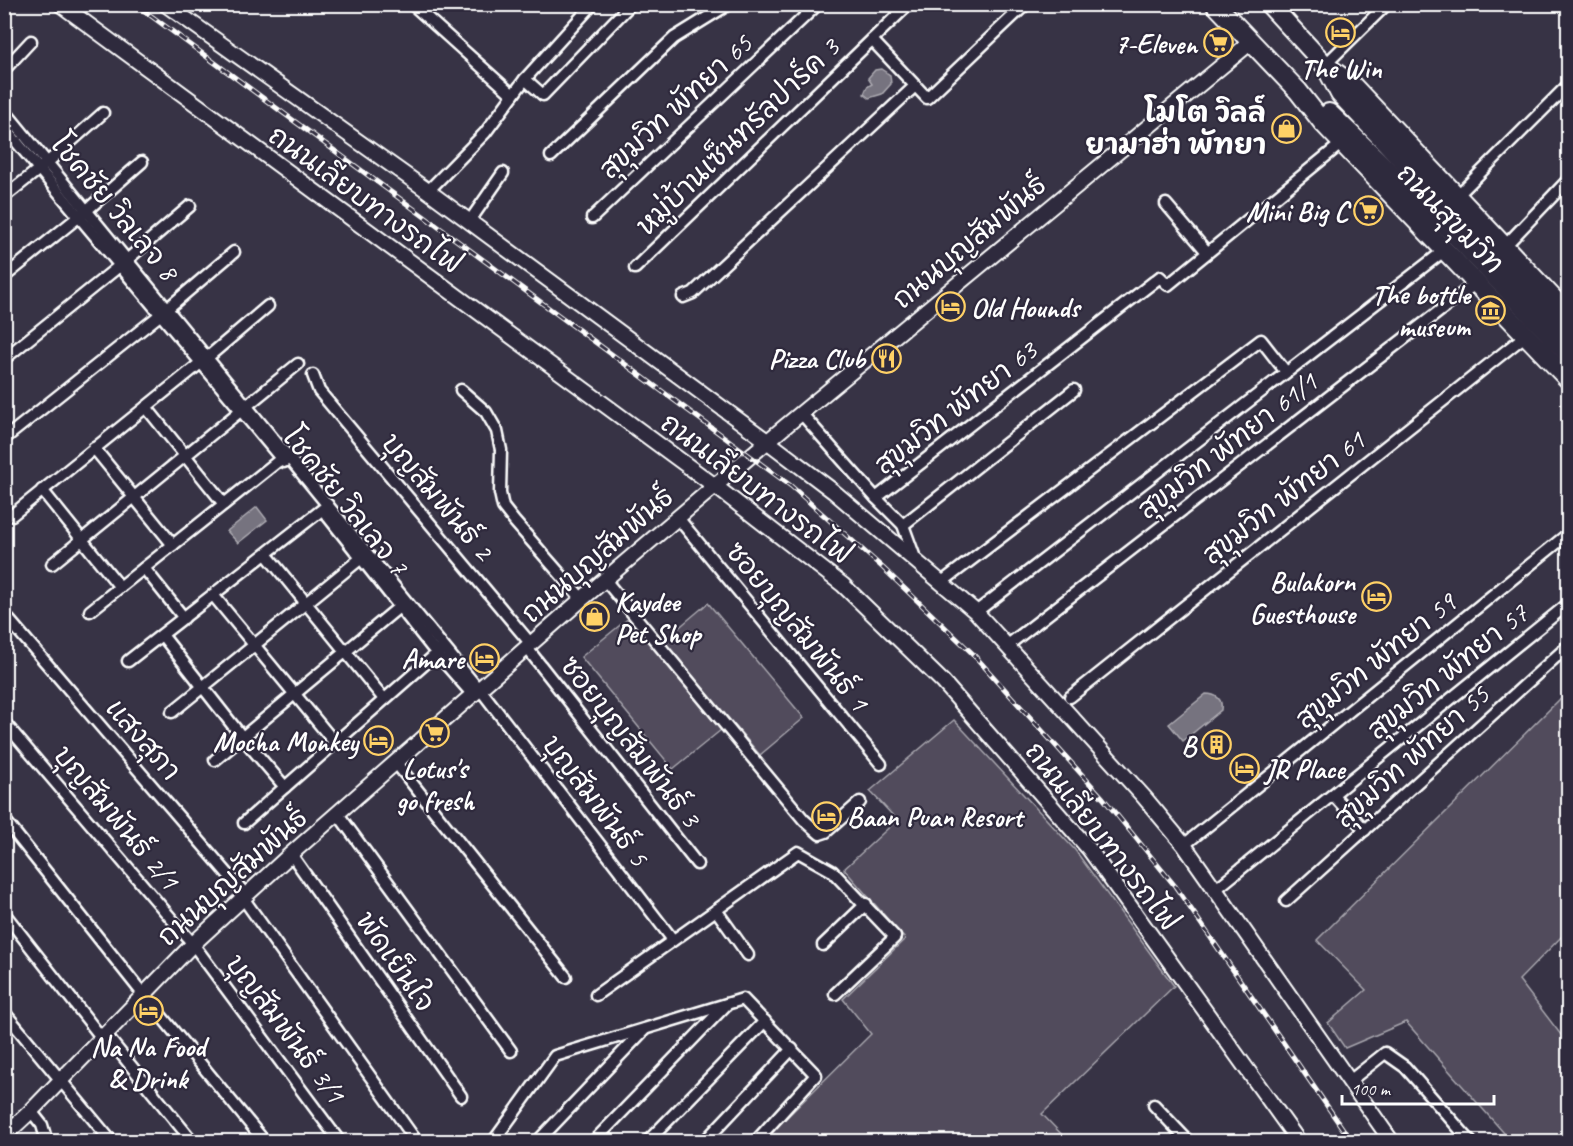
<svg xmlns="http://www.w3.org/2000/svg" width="1573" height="1146" viewBox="0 0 1573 1146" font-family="Caveat,'Playpen Sans Thai',sans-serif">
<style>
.green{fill:#514c5c;stroke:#a8a6ae;stroke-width:1.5}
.water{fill:#76737f;stroke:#adabb2;stroke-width:1.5}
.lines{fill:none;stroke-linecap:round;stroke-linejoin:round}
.minor-casing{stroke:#fff;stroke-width:15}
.tertiary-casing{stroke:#fff;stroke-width:18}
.trunk-casing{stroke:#fff;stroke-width:22}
.minor{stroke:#2f2a3d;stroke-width:10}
.tertiary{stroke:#2f2a3d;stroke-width:14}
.trunk{stroke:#2f2a3d;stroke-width:18}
.rail-casing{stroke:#fff;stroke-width:5}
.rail{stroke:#2f2a3d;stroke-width:3;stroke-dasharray:9;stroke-linecap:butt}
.labels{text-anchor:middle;stroke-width:4.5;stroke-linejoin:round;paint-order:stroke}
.poi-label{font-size:28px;font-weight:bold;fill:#fff;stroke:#2f2a3d;text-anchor:end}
.street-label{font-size:28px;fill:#fff;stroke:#2f2a3d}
</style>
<rect width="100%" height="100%" fill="#373345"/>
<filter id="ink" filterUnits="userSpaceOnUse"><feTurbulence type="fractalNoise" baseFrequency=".0167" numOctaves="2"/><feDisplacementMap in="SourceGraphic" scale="12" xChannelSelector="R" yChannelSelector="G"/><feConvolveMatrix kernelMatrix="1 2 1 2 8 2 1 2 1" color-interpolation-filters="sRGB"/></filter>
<g filter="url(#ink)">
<g class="green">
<path d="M708,603L804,718L760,755L663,641Z"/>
<path d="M630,617L721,730L673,769L581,657Z"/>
<path d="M1568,691V930L1519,980L1568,1044V1141H1511L1406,1022L1345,1048L1328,1023L1366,990L1317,940Z"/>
<path d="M954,720L1075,850L1174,986L1042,1114L1068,1141L762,1142L871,1034L843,999L905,939L844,869L897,820L870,791Z"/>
</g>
<g class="water">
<path d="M881,69L890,75L891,84L882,94L869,98L864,94L867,87L872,84L868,78L875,70Z"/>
<path d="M257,507L267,520L238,543L227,531Z"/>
<path d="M1206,694C1216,694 1223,699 1221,710L1183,741L1169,724Z"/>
</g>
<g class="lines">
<defs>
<g id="minor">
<path d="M412,4L513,95"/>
<path d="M872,40L927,98L1026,4"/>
<path d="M1325,65L1387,4"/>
<path d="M4,70L31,41"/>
<path d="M525,79L543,95L631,4"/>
<path d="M4,110L479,690"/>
<path d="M4,127L284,462"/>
<path d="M551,156L674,38L729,4"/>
<path d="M428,191L485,133L525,79L593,4"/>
<path d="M1458,195L1568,85"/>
<path d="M4,197L48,162L103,113"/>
<path d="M1166,204L1207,252"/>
<path d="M592,218L818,4"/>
<path d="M469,222L503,173"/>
<path d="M1505,246L1568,180"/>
<path d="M635,268L909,4"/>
<path d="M4,277L87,210L142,162"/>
<path d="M683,297L693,293L915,86"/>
<path d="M4,359L128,259L190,206"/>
<path d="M313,375L319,391L531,644"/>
<path d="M461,390L486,412L497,431L501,450L500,493L503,507L514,521L582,599"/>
<path d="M146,407L224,504"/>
<path d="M801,413L876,498L903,525L915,558"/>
<path d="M4,439L161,314L234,252"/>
<path d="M94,448L173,545"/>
<path d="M42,490L120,587"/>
<path d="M876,498L1160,277L1168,285L1342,143"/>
<path d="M326,514L437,654L473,695"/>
<path d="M12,515L208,357L268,306"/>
<path d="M678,518L881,764"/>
<path d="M903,525L1074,390"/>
<path d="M266,554L384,699"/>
<path d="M52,564L298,364"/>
<path d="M144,568L184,618"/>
<path d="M605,580L804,820L820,834L826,832L860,802"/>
<path d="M942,582L1261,340L1286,372"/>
<path d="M213,595L335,743"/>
<path d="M90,611L287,454"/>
<path d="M976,612L1445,250"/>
<path d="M4,614L246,895"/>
<path d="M162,635L242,737L285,787"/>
<path d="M1008,645L1476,283"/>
<path d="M527,648L697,864"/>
<path d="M128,661L328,505"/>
<path d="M480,689L673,940"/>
<path d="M1070,697L1526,335"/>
<path d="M172,712L365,555"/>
<path d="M4,722L193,944L340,1142"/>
<path d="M215,760L404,603"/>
<path d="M396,763L566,977"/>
<path d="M1333,795L1365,830"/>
<path d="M338,814L511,1051"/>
<path d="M4,819L143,994L265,1142"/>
<path d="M244,823L442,649"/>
<path d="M1184,845L1568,534"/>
<path d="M291,854L461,1096"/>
<path d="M1216,889L1568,604"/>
<path d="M243,898L417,1142"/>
<path d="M1286,901L1568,646"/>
<path d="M716,910L748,955"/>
<path d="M4,913L101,1037"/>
<path d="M823,945L866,904"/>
<path d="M596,995L798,852L832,871L895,937L835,994"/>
<path d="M4,1012L112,1142"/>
<path d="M105,1034L193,1142"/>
<path d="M1351,1080L1385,1053L1405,1067L1471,1142"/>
<path d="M1154,1105L1189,1142"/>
<path d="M31,1111L42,1125L47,1142"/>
<path d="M4,1116L14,1128"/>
<path d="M493,1142L555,1056L743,999L816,1075L755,1142"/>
<path d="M537,1142L645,1029"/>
<path d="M593,1142L727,1004"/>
<path d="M647,1142L765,1021"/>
<path d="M704,1142L792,1049"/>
</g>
<g id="tertiary">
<path d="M60,4L715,486L843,585L943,682L1089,849L1299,1142"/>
<path d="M165,4L428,191L767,441L833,491L976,612L1144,797L1184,845L1392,1142"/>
<path d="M4,1136L31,1111L193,944L291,854L582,599L782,429L1251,42"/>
</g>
<g id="trunk">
<path d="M1215,4L1298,91L1323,123L1568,379"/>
<path d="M1269,4L1325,65L1351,84L1568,314"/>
<path d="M1328,71L1340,94L1568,335"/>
<path d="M1329,113L1452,232L1568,354"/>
</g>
</defs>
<use href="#minor" class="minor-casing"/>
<use href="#tertiary" class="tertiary-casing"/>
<use href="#trunk" class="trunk-casing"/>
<use href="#minor" class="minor"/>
<use href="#tertiary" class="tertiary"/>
<use href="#trunk" class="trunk"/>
<defs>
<path id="rail" d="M135,4L791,486L883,568L972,653L1103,798L1175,886L1352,1142"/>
</defs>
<use href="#rail" class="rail-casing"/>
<use href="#rail" class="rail"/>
</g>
</g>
<defs>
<symbol id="hotel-ring" viewBox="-11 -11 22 22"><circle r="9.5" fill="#2f2a3d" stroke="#ffd166" stroke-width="1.5"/><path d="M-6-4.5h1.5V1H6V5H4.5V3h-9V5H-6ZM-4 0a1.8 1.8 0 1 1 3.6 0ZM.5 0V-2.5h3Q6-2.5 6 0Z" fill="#ffd166"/></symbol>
<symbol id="supermarket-ring" viewBox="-11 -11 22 22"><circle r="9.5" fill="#2f2a3d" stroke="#ffd166" stroke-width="1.5"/><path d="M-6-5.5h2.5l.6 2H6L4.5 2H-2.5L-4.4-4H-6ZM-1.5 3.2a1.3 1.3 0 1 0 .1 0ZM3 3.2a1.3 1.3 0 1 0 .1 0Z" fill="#ffd166"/></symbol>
<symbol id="shop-ring" viewBox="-11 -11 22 22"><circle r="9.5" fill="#2f2a3d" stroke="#ffd166" stroke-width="1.5"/><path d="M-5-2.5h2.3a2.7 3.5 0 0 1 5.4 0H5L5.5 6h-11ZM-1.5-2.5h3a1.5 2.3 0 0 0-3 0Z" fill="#ffd166"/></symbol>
<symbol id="museum-ring" viewBox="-11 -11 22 22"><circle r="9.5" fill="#2f2a3d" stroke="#ffd166" stroke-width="1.5"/><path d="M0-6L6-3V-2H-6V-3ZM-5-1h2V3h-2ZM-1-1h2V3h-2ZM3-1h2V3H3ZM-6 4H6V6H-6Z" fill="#ffd166"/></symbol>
<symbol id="restaurant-ring" viewBox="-11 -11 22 22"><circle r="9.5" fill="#2f2a3d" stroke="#ffd166" stroke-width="1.5"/><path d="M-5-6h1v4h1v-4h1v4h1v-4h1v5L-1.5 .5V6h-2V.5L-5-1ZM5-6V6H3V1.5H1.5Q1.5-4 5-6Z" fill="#ffd166"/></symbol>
<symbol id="building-ring" viewBox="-11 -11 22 22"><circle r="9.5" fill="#2f2a3d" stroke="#ffd166" stroke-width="1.5"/><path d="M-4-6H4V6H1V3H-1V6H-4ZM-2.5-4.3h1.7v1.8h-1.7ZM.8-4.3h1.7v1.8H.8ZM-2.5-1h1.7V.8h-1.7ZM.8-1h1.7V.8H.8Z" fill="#ffd166"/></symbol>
</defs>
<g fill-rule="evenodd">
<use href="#hotel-ring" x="1324" y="16" width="33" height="33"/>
<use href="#supermarket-ring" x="1202" y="26" width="33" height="33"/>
<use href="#shop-ring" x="1270" y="112" width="33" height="33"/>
<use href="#supermarket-ring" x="1352" y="194" width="33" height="33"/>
<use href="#hotel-ring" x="934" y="290" width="33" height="33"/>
<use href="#museum-ring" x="1474" y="294" width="33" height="33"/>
<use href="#restaurant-ring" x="870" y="342" width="33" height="33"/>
<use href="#hotel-ring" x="1360" y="580" width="33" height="33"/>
<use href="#shop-ring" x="578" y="600" width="33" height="33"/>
<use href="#hotel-ring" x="468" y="642" width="33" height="33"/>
<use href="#supermarket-ring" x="418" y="716" width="33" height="33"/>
<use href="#hotel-ring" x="362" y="724" width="33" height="33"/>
<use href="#building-ring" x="1200" y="728" width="33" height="33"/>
<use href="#hotel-ring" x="1228" y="752" width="33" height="33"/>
<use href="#hotel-ring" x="810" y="800" width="33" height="33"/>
<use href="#hotel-ring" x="132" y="994" width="33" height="33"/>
</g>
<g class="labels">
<g class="poi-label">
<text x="1197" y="53">7-Eleven</text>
<text x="1341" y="78" text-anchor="middle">The Win</text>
<text x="1266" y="122">โมโต วิลล์<tspan x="1266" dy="32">ยามาฮ่า พัทยา</tspan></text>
<text x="1348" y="221">Mini Big C</text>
<text x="1470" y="304">The bottle<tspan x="1470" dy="32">museum</tspan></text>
<text x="971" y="317" text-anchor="start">Old Hounds</text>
<text x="865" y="368">Pizza Club</text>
<text x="1355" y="591">Bulakorn<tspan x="1355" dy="32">Guesthouse</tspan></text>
<text x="615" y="611" text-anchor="start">Kaydee<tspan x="615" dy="32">Pet Shop</tspan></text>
<text x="464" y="668">Amare</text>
<text x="358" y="751">Mocha Monkey</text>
<text x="1196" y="755">B</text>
<text x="435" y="778" text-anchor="middle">Lotus's<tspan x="435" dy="32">go fresh</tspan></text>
<text x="1265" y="778" text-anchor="start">JR Place</text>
<text x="847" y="826" text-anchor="start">Baan Puan Resort</text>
<text x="148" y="1056" text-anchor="middle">Na Na Food<tspan x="148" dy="32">&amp; Drink</tspan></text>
</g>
<g class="street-label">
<text transform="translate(675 106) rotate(-43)" y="10">สุขุมวิท พัทยา 65</text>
<text transform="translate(737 136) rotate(-44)" y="10">หมู่บ้านเซ็นทรัลปาร์ค 3</text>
<text transform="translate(366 199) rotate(36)" y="10">ถนนเลียบทางรถไฟ</text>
<text transform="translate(115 207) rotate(50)" y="10">โชคชัย วิลเลจ 8</text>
<text transform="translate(1451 218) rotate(46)" y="10">ถนนสุขุมวิท</text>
<text transform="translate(969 241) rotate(-40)" y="10">ถนนบุญสัมพันธ์</text>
<text transform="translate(955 407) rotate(-38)" y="10">สุขุมวิท พัทยา 63</text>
<text transform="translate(1227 445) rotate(-38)" y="10">สุขุมวิท พัทยา 61/1</text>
<text transform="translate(757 488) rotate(37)" y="10">ถนนเลียบทางรถไฟ</text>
<text transform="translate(438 496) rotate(50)" y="10">บุญสัมพันธ์ 2</text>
<text transform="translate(1283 497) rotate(-38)" y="10">สุขุมวิท พัทยา 61</text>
<text transform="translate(346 501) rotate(51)" y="10">โชคชัย วิลเลจ 7</text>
<text transform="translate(597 554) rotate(-41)" y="10">ถนนบุญสัมพันธ์</text>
<text transform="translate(798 626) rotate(51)" y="10">ซอยบุญสัมพันธ์ 1</text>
<text transform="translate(1375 660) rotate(-39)" y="10">สุขุมวิท พัทยา 59</text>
<text transform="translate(1447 671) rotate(-39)" y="10">สุขุมวิท พัทยา 57</text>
<text transform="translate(144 739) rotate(49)" y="10">แสงสุภา</text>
<text transform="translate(631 741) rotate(52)" y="10">ซอยบุญสัมพันธ์ 3</text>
<text transform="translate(1411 756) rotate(-42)" y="10">สุขุมวิท พัทยา 55</text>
<text transform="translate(596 800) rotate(53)" y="10">บุญสัมพันธ์ 5</text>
<text transform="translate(117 817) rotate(50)" y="10">บุญสัมพันธ์ 2/1</text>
<text transform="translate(1103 836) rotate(52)" y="10">ถนนเลียบทางรถไฟ</text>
<text transform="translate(232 876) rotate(-42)" y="10">ถนนบุญสัมพันธ์</text>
<text transform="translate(396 961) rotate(55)" y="10">พัดเย็นใจ</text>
<text transform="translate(286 1028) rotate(53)" y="10">บุญสัมพันธ์ 3/1</text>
</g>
</g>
<rect width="1573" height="1146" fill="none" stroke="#2f2a3d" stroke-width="24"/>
<rect x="12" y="12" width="1549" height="1122" fill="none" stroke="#fff" stroke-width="2" filter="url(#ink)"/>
<path d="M1342 1095v9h152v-9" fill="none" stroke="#ffffff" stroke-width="3"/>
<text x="1351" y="1095" font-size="18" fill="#ffffff" stroke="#2f2a3d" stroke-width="4.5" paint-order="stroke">100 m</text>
</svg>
